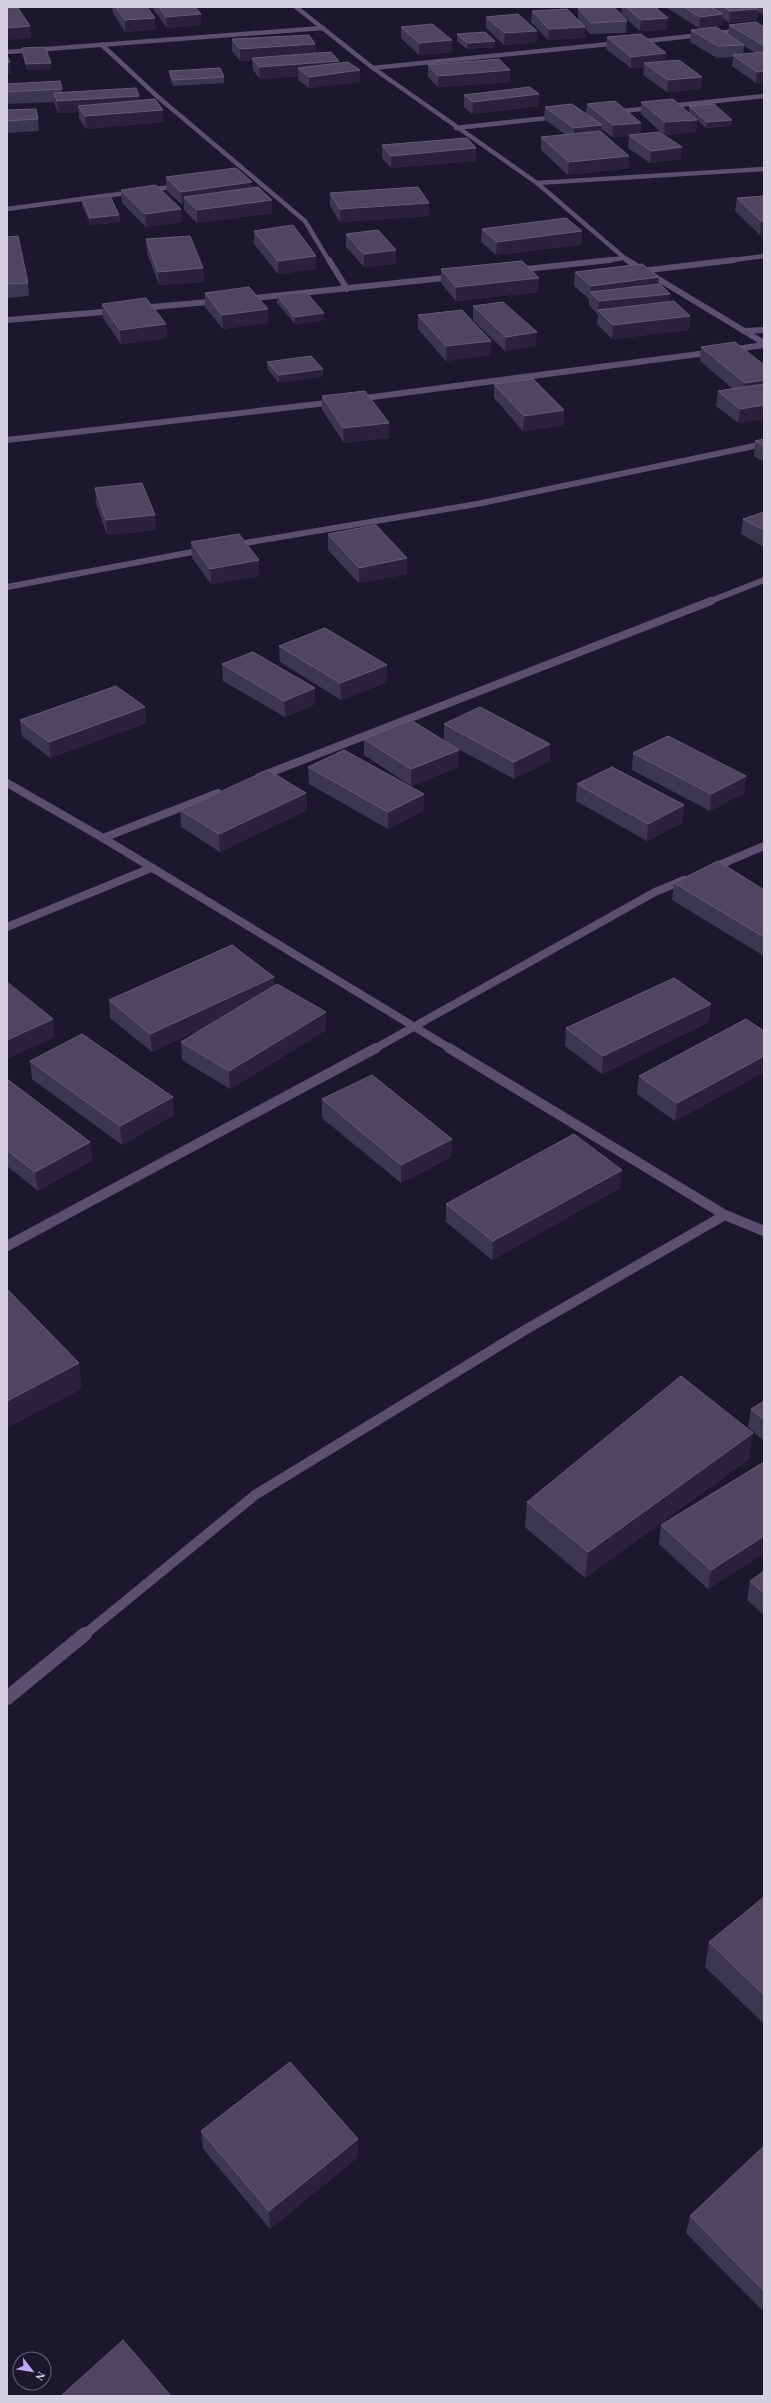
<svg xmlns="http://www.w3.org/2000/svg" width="771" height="2403" viewBox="0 0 771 2403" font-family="Georgia,serif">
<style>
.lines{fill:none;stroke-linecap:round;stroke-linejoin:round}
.minor-far4{stroke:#58506e;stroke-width:4.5}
.minor-far3{stroke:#58506e;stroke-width:6}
.minor-far2{stroke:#58506e;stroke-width:8}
.minor-far1{stroke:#58506e;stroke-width:10}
.minor{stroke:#58506e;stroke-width:14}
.wall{fill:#3d3651;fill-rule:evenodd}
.shaded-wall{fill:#2a223d}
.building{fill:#4e4661;stroke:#635c75}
</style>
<rect width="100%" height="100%" fill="#1d162f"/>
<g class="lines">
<g class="minor-far4">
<path d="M296,7L373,68L537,183L628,261"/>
<path d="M637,42L764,28"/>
<path d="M102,45L158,97L305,221L329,261"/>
<path d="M7,52L323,28"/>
<path d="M373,68L619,43"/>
<path d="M613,112L764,96"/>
<path d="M456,128L557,117"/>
<path d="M537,183L764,169"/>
<path d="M7,209L178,186"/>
<path d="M601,261L624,258"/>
<path d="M726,261L764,256"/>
</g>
<g class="minor-far3">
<path d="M329,260L347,289"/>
<path d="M627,260L764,343"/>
<path d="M517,270L610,260"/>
<path d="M641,271L734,260"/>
<path d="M244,299L453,277"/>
<path d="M141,308L219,301"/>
<path d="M7,320L115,311"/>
<path d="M744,331L764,330"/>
<path d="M729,350L764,345"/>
<path d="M357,399L714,352"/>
<path d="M7,440L335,402"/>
<path d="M233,545L477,504L764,444"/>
<path d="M7,587L203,550"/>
<path d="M708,602L764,580"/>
</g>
<g class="minor-far2">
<path d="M259,777L711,601"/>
<path d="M7,783L103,838L451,1049"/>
<path d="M103,838L218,793"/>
<path d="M710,869L764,846"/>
<path d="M7,927L151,868"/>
<path d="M374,1049L655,892L684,880"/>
</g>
<g class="minor-far1">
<path d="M449,1048L725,1215L764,1231"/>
<path d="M7,1246L376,1048"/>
<path d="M84,1635L255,1495L525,1330L725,1215"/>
</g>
<path class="minor" d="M7,1698L85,1634"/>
</g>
<g class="wall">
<path d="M112,7H147L156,29L125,32L113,13Z"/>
<path d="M153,7H195L201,25L167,28L153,9Z"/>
<path d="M622,7H655L667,30L640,31L621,14Z"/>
<path d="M667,7H764V15L758,12L757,20L729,23L723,18L722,25L699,28L667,8Z"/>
<path d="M578,8L627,21L626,33L590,34L585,28L584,38L548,40L531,22L532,11L578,19Z"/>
<path d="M486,17L537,42L504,45L486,28Z"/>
<path d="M729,25L764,27V83H756L732,66L733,57L717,58L690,42L691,30L728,35ZM744,46L756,53L743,54Z"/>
<path d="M401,27L452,52L419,55L401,38Z"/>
<path d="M457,34L495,41V47L467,49L457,41Z"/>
<path d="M607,37L665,61L701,89L667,92L643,75L644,67L631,68L606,49Z"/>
<path d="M232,39L315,44L316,53L339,63L360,70V82L309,88L298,80V76L260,79L253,70L252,60L240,61L232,51Z"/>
<path d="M22,48L51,69L27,70L22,54Z"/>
<path d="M428,65L510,70V82L438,87L428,77Z"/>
<path d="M169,71L224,77V83L173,86L170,78Z"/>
<path d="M7,84L62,89V92L139,96V101L163,122L86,129L79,118V112L58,113L55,105L54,102L7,104Z"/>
<path d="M539,94L538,106L472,114L464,107V95Z"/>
<path d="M641,102L697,120L696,132L664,135L641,114Z"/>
<path d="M587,104L641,123L640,134L681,159L650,163L628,148L629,136L612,137L602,129L601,132L629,168L568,175L541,150V137L566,135L544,119L545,107L586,114Z"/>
<path d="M689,106L731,126L706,128L689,112Z"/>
<path d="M7,110L38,119L39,131L7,133Z"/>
<path d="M382,145L476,161L391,168L382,158Z"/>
<path d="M166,177L253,188L272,200V213L197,223L184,210V204L182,205L166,190Z"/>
<path d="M121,190L182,222L146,227L122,203Z"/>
<path d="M330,193L429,216L340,222L330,206Z"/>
<path d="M764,196V234L760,235L735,211L737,198Z"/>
<path d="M82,198L119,215L120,222L91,225L82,205Z"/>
<path d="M482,229L582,231L581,245L496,255L481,242Z"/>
<path d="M254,231L316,256V269L278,274L254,244Z"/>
<path d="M346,234L396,264L364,267L346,247Z"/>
<path d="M7,237L28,283L29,296L7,298Z"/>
<path d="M146,239L203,268L204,282L159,285L147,253Z"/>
<path d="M441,269L538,292L456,301L441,283Z"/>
<path d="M575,272L658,284L669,302L690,316L689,330L612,339L597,324L598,315L589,305V299L574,286Z"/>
<path d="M205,293L268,309V323L223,329L205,307Z"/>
<path d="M277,295L324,313V320L295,324L277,303Z"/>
<path d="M102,304L166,324L167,338L121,344L103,318Z"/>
<path d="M473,306L536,346L505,351L473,320Z"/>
<path d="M418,315L491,341V355L446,361L418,329Z"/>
<path d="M701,347L764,365V419L738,423L716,406L718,391L733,389L700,361Z"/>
<path d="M267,362L323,376L279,383L268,370Z"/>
<path d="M494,384L564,410L563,425L523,431L494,398Z"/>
<path d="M322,396L389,423V438L344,443L322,410Z"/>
<path d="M764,439V462L754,456L755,441Z"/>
<path d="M95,488L156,530L107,535L96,503Z"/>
<path d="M764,512V547L741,534L743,519Z"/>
<path d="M328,534L407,558V574L359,583L328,550Z"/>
<path d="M191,542L259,576L211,584L192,558Z"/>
<path d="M279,646L387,665V682L341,700L280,662Z"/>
<path d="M222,664L315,704L285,717L223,681Z"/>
<path d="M145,707L146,723L50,758L22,736L20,720Z"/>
<path d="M444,724L550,761L514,779L447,743L458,767L411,786L364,755V739L444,741Z"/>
<path d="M633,753L746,776L744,793L710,811L632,770Z"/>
<path d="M308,767L424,794L423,811L388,829L309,784Z"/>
<path d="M577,784L684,805L682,823L647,841L576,801Z"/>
<path d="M306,793L307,810L220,852L181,827L180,810Z"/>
<path d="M674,883L764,890V956L672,900Z"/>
<path d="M274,986L326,1030L230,1089L182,1060L181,1042L206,1026L152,1052L110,1018L109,1000Z"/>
<path d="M709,1022L602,1074L565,1046L566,1028Z"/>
<path d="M764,1031V1072L675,1121L637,1094L639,1076Z"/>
<path d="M30,1061L174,1115L122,1145L32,1079Z"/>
<path d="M7,1079L90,1142L92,1160L38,1191L7,1166Z"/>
<path d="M322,1099L452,1139L451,1157L401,1183L322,1118Z"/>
<path d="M620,1188L492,1260L446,1222V1204Z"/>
<path d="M764,1401V1441L748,1427L751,1409Z"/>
<path d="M749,1459L585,1578L525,1527L527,1502Z"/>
<path d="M764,1462V1553L708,1589L659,1544L661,1525Z"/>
<path d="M764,1571V1615L747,1600L750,1581Z"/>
<path d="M764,1897V2024L705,1967L709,1942Z"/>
<path d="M201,2131L358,2157L270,2229L203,2149Z"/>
<path d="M764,2146V2308L762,2310L686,2233L690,2216Z"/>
</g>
<g class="shaded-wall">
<path d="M758,9L757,20L729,23L730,11Z"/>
<path d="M201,14V25L167,28L166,17Z"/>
<path d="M723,14L722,25L699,28L700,17Z"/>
<path d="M155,18L156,29L125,32V20Z"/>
<path d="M668,18L667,30L640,31L641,20Z"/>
<path d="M30,26L31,38L7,40V28Z"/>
<path d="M585,27L584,38L548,40L549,29Z"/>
<path d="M537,31V42L504,45L505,33Z"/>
<path d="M452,40V52L419,55V43Z"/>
<path d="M495,41V47L467,49V43Z"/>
<path d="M315,44L316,55L252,58V60L240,61V49Z"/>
<path d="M763,45H764V57H762Z"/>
<path d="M666,53L665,65L644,63V67L631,68V57Z"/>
<path d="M339,61V72L298,68V76L260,79L259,67Z"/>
<path d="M10,62L11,74H7V63Z"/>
<path d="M51,63V69L27,70L26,64Z"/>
<path d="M360,70V82L309,88V77Z"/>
<path d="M510,70V82L438,87V76Z"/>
<path d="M764,71V83H756L757,72Z"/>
<path d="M702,77L701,89L667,92L668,80Z"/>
<path d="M539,94L538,106L472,114L473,102Z"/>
<path d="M139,96L140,108L78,106L79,112L58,113L57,101Z"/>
<path d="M163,110V122L86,129L85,116Z"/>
<path d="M697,120L696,132L664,135L665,122Z"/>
<path d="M732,120L731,126L706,128L707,122Z"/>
<path d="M641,123L640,135L612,137L613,125Z"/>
<path d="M602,125L601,137L574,140V128Z"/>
<path d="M682,147L681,159L650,163L651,151Z"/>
<path d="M476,148V161L391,168V156Z"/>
<path d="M629,156V168L568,175L569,162Z"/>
<path d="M252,182L253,195L184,197V204L182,205L181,192Z"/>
<path d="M272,200V213L197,223V210Z"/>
<path d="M429,203V216L340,222V209Z"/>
<path d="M181,209L182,222L146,227L145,214Z"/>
<path d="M119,215L120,222L91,225L90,218Z"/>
<path d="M761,221H764V234L760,235Z"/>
<path d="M582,231L581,245L496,255L497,242Z"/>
<path d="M396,250V264L364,267V254Z"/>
<path d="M316,256V269L278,274V261Z"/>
<path d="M203,268L204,282L159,285L158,272Z"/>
<path d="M659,277L658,291L591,293V286Z"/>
<path d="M539,278L538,292L456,301V287Z"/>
<path d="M670,294L669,308L598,310L599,301Z"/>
<path d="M268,309V323L223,329L222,315Z"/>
<path d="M324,313V320L295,324L294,317Z"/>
<path d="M690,316L689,330L612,339L613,325Z"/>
<path d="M166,324L167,338L121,344L120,330Z"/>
<path d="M537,332L536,346L505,351L506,337Z"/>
<path d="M491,341V355L446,361V346Z"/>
<path d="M323,369V376L279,383V375Z"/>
<path d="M764,380V394L743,397L745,383Z"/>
<path d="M764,405V419L738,423L740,409Z"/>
<path d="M564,410L563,425L523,431L524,416Z"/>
<path d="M389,423V438L344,443L343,428Z"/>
<path d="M155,515L156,530L107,535L106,520Z"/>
<path d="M407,558V574L359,583V568Z"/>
<path d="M259,560V576L211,584L210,569Z"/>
<path d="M387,665V682L341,700L340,683Z"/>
<path d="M315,688V704L285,717L284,701Z"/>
<path d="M145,707L146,723L50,758L49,742Z"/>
<path d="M550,744V761L514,779V762Z"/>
<path d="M459,750L458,767L411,786V769Z"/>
<path d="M746,776L744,793L710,811L711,794Z"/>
<path d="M306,793L307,810L220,852L219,834Z"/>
<path d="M424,794L423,811L388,829V812Z"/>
<path d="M684,805L682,823L647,841L648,824Z"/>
<path d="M274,977V995L152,1052L150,1034Z"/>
<path d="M711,1004L709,1022L602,1074L603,1056Z"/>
<path d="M326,1012V1030L230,1089L229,1071Z"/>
<path d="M53,1019L55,1037L7,1059V1040Z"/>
<path d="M764,1056V1072L675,1121L677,1103Z"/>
<path d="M173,1097L174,1115L122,1145L120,1126Z"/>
<path d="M452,1139L451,1157L401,1183V1165Z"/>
<path d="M90,1142L92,1160L38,1191L35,1172Z"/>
<path d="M622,1170L620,1188L492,1260L493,1241Z"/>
<path d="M79,1363L82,1389L7,1428V1401Z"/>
<path d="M753,1433L749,1459L585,1578L588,1552Z"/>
<path d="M764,1536V1553L708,1589L711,1570Z"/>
<path d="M358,2139V2157L270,2229L269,2211Z"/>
<path d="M764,2301V2308L762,2310Z"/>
</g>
<g class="building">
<path d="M116,7H147L155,18L125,20Z"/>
<path d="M159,7H195L201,14L166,17Z"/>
<path d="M592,7H614L627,21L591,23L578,8Z"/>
<path d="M626,7H655L668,18L641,20Z"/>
<path d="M684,7H711L723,14L700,17Z"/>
<path d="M724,7H755L758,9L730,11Z"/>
<path d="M18,8L30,26L7,28V9Z"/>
<path d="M567,9L585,27L549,29L532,11Z"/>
<path d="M518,14L537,31L505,33L486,17Z"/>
<path d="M756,22L764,27V45H763L729,25Z"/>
<path d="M432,24L452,40L419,43L401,27Z"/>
<path d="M716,27L744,45L718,46L691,30Z"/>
<path d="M485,32L495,41L467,43L457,34Z"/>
<path d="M641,34L666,53L631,57L607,37Z"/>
<path d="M309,35L315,44L240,49L232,39Z"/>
<path d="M45,47L51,63L26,64L22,48Z"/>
<path d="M331,52L339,61L259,67L252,58Z"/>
<path d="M763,52H764V71L757,72L733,55Z"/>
<path d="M7,55L10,62L7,63Z"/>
<path d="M499,59L510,70L438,76L428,65Z"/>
<path d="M679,60L702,77L668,80L644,63Z"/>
<path d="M348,62L360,70L309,77L298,68Z"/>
<path d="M220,68L224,77L173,80L169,71Z"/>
<path d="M60,81L62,89L7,92V84Z"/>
<path d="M530,87L539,94L473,102L464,95Z"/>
<path d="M136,88L139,96L57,101L54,93Z"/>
<path d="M155,99L163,110L85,116L78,106Z"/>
<path d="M673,99L697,120L665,122L641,102Z"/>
<path d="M615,101L641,123L613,125L587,104Z"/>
<path d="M572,104L602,125L574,128L545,107Z"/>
<path d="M714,104L732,120L707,122L689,106Z"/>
<path d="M36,109L38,119L7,121V110Z"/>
<path d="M600,131L629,156L569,162L541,137Z"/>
<path d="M659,132L682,147L651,151L629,135Z"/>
<path d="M467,138L476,148L391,156L382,145Z"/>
<path d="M236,168L252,182L181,192L166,177Z"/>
<path d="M156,185L181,209L145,214L121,190Z"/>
<path d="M258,187L272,200L197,210L184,197Z"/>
<path d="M418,187L429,203L340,209L330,193Z"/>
<path d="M110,196L119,215L90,218L82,198Z"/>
<path d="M764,196V221H761L737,198Z"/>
<path d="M566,218L582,231L497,242L482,229Z"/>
<path d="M293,225L316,256L278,261L254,231Z"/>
<path d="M378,230L396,250L364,254L346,234Z"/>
<path d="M18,236L28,283L7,284V237Z"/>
<path d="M190,236L203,268L158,272L146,239Z"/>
<path d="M522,261L539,278L456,287L441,269Z"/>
<path d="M642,264L659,277L591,286L575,272Z"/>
<path d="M660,284L670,294L599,301L590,292Z"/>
<path d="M249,287L268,309L222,315L205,293Z"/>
<path d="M306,292L324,313L294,317L277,295Z"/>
<path d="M146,298L166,324L120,330L102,304Z"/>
<path d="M674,301L690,316L613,325L598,310Z"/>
<path d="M503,302L537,332L506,337L473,306Z"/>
<path d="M462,310L491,341L446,346L418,315Z"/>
<path d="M735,342L764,365V380L745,383L701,347Z"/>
<path d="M311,356L323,369L279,375L267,362Z"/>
<path d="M533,379L564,410L524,416L494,384Z"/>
<path d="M764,384V405L740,409L718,391Z"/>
<path d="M365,391L389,423L343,428L322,396Z"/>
<path d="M764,439V446L755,441Z"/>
<path d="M142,483L155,515L106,520L95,488Z"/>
<path d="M764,512V530L743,519Z"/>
<path d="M376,525L407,558L359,568L328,534Z"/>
<path d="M239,534L259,560L210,569L191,542Z"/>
<path d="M325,628L387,665L340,683L279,646Z"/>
<path d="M253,652L315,688L284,701L222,664Z"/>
<path d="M116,686L145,707L49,742L20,720Z"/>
<path d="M480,707L550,744L514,762L444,724Z"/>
<path d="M411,720L459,750L411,769L364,739Z"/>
<path d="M668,736L746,776L711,794L633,753Z"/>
<path d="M344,750L424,794L388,812L308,767Z"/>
<path d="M612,767L684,805L648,824L577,784Z"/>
<path d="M268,770L306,793L219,834L180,810Z"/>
<path d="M718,861L764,890V937L674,883Z"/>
<path d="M232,945L274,977L150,1034L109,1000Z"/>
<path d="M674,978L711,1004L603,1056L566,1028Z"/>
<path d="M7,982L53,1019L7,1040Z"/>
<path d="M277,984L326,1012L229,1071L181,1042Z"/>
<path d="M746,1019L764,1031V1056L677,1103L639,1076Z"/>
<path d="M82,1034L173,1097L120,1126L30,1061Z"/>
<path d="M372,1075L452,1139L401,1165L322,1099Z"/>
<path d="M7,1079L90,1142L35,1172L7,1150Z"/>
<path d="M574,1134L622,1170L493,1241L446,1204Z"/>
<path d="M7,1289L79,1363L7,1401Z"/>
<path d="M681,1376L753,1433L588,1552L527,1502Z"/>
<path d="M764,1401V1420L751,1409Z"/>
<path d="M764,1462V1536L711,1570L661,1525Z"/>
<path d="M764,1571V1593L750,1581Z"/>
<path d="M764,1897V1995L709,1942Z"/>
<path d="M290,2062L358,2139L269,2211L201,2131Z"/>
<path d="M764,2146V2291L690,2216Z"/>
<path d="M123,2340L171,2396H61Z"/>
</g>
<rect width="771" height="2403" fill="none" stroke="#d5d1e3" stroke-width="16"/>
<g transform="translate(32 2371) rotate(121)"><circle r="19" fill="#1d162f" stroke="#676177"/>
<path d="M0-3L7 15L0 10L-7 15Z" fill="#bda9f5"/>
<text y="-6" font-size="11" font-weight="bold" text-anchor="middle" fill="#d5d1e3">N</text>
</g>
</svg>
